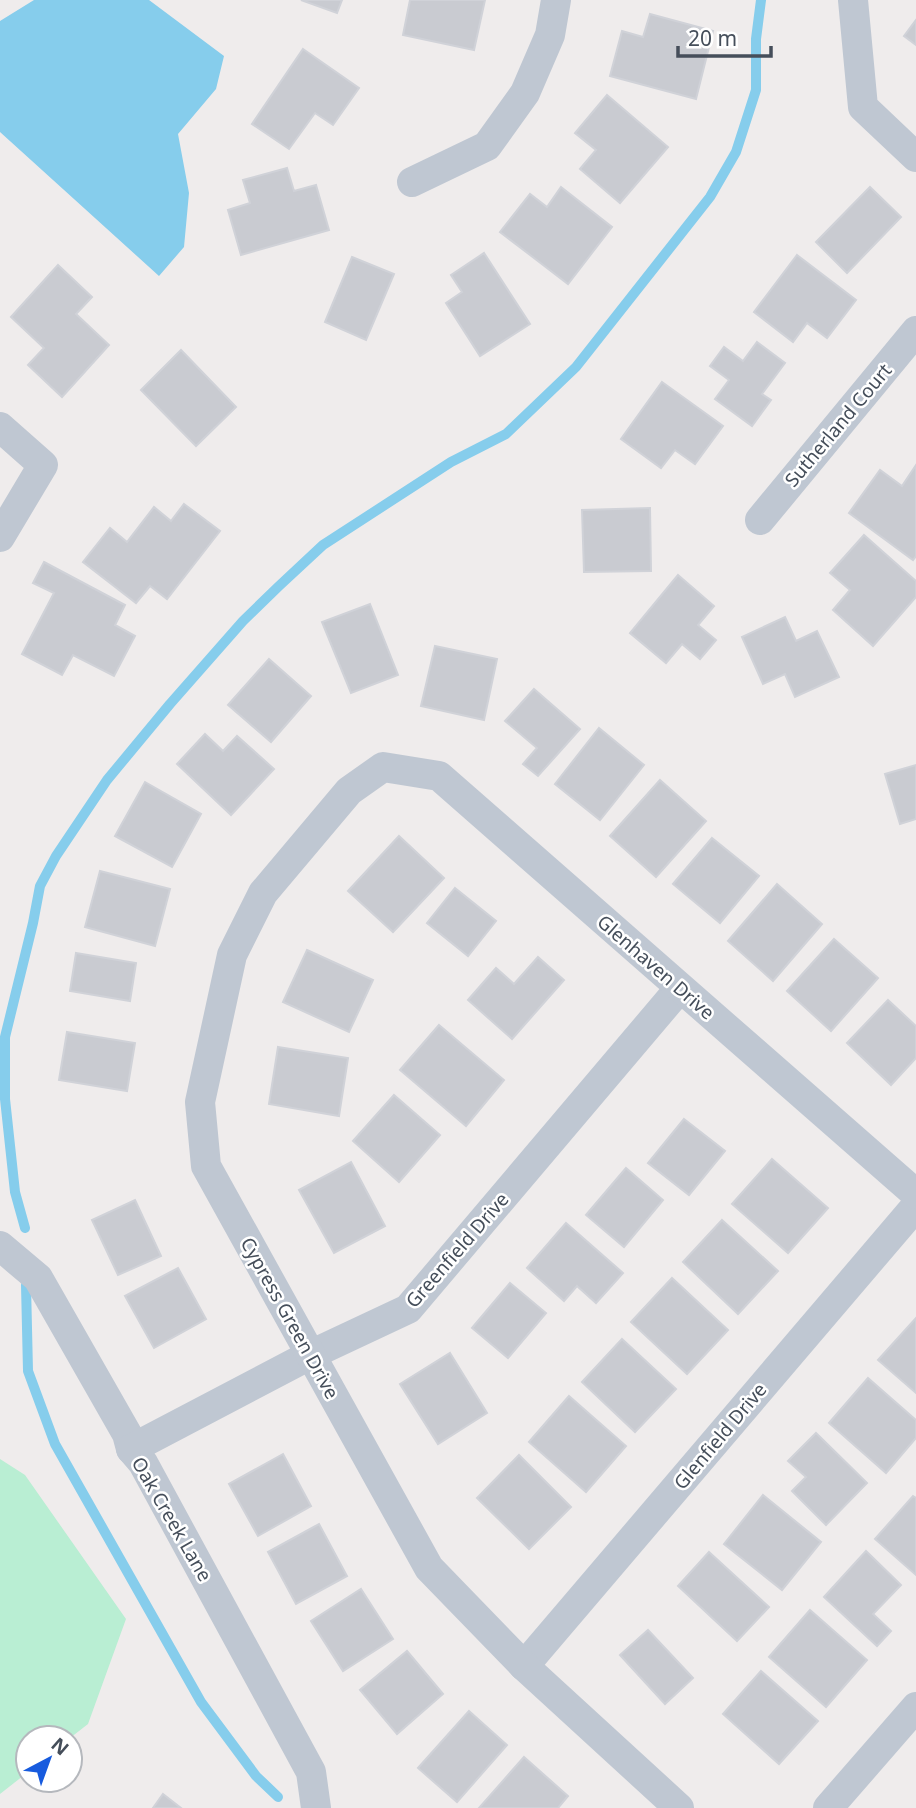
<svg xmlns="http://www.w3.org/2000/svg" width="916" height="1808" viewBox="0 0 916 1808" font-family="'Noto Sans',sans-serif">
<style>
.green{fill:#b9eed3}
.water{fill:#86cdec}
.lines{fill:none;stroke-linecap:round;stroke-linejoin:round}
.stream{stroke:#86cdec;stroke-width:10}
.building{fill:#c9cbd1;stroke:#d0d2d8;stroke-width:2}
.minor{stroke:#bfc7d2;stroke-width:30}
.labels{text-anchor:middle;stroke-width:5;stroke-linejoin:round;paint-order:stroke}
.street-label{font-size:19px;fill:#454e5a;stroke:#fff}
</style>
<rect width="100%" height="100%" fill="#efecec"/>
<path class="green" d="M0,1459L25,1475L126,1619L88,1724L70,1738H28V1772L0,1794Z"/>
<path class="water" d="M34,0H149L224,56L216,89L178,134L189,193L184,247L159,276L0,132V21Z"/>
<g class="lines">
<g class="stream">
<path d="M25,1228L15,1192L5,1099V1037L33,923L40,886L56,856L107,780L170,704L243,621L279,586L323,545L451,462L506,434L576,367L710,197L736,152L756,90V39L761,0"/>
<path d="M26,1285L28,1371L55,1444L201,1702L256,1776L278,1797"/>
</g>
</g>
<g class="building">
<path d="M301,0H342L337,13Z"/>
<path d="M410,0H485L474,50L403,35Z"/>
<path d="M650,14L713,31L696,99L610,76L622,31L643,37Z"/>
<path d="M916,20V45L904,36Z"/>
<path d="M303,49L359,88L333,125L315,113L289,149L252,124Z"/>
<path d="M607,95L668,147L620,203L580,169L596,150L575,133Z"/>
<path d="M287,168L294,191L316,185L329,230L241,255L228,210L250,203L243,180Z"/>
<path d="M561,187L612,227L568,284L500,232L530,194L547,207Z"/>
<path d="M870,187L901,217L847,273L816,242Z"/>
<path d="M484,253L530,324L480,356L446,303L462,292L451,275Z"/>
<path d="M797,255L856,300L827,338L807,323L793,342L754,312Z"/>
<path d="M352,257L394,274L366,340L325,322Z"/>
<path d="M58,265L92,297L76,314L109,345L62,397L28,365L44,348L11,317Z"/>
<path d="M757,342L785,363L762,394L771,400L752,426L715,399L729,380L710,366L724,347L743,361Z"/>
<path d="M181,350L236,407L196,446L141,390Z"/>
<path d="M662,382L723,426L695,464L675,450L661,468L621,439Z"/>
<path d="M916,465V556L913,560L849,513L880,470L902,486Z"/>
<path d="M184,504L220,531L167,599L150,586L136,603L83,562L110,528L127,542L154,507L171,521Z"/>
<path d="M650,508L651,571L584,572L582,510Z"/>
<path d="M864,535L916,581V597L873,646L833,610L850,590L830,573Z"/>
<path d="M44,562L125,605L115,625L135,636L114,676L73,655L62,675L22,654L54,593L33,583Z"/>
<path d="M678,575L714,606L698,625L716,640L700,659L682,644L666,663L630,633Z"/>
<path d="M370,604L398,675L351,693L322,622Z"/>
<path d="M785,617L796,641L817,631L839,677L795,697L785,674L763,684L742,637Z"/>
<path d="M435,646L497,659L484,720L421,706Z"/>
<path d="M269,659L311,696L271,742L228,705Z"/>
<path d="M534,689L580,729L538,776L523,764L537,748L505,721Z"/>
<path d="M599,728L644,765L600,820L555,784Z"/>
<path d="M205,734L223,751L237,736L274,769L231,815L177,764Z"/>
<path d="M916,765V819L900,824L885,774Z"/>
<path d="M660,780L706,821L656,877L610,836Z"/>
<path d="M145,782L201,814L172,867L115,836Z"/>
<path d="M399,836L444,878L393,932L348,891Z"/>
<path d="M712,838L759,876L720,923L673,884Z"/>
<path d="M100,871L170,889L155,946L85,927Z"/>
<path d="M777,884L822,924L773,981L728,941Z"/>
<path d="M455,888L496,921L468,956L427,923Z"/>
<path d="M834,939L878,978L831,1031L787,991Z"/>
<path d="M307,950L373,980L349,1032L283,1002Z"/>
<path d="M76,953L136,963L130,1001L70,991Z"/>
<path d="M538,957L564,980L512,1039L468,1000L496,968L514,984Z"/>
<path d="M888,1000L916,1026V1058L891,1085L847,1043Z"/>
<path d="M439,1025L504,1080L466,1126L400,1070Z"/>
<path d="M67,1032L135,1043L127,1091L59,1080Z"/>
<path d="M278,1047L348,1058L339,1116L269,1104Z"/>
<path d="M394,1095L440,1135L399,1182L353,1141Z"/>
<path d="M684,1119L725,1151L689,1195L648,1163Z"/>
<path d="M772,1159L828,1208L788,1253L732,1204Z"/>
<path d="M351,1162L385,1226L334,1253L299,1190Z"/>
<path d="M626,1168L663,1200L624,1247L586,1215Z"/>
<path d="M135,1200L161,1256L118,1275L92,1220Z"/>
<path d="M722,1220L778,1271L738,1314L683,1262Z"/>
<path d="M566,1223L623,1273L596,1303L577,1286L564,1301L527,1268Z"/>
<path d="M178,1268L206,1319L154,1348L125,1296Z"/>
<path d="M672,1278L728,1330L687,1374L631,1322Z"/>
<path d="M510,1283L546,1313L508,1358L472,1328Z"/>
<path d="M916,1318V1393L878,1360Z"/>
<path d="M622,1339L676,1389L635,1432L582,1382Z"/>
<path d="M450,1353L487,1413L438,1444L400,1384Z"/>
<path d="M868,1378L916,1420V1438L886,1473L829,1423Z"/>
<path d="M569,1396L626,1446L586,1492L529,1442Z"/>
<path d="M816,1433L867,1483L826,1525L792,1491L806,1477L788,1461Z"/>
<path d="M283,1454L311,1506L258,1536L229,1484Z"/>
<path d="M519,1455L571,1507L529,1549L477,1498Z"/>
<path d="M763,1495L821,1542L782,1590L724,1544Z"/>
<path d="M913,1496L916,1498V1575L875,1539Z"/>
<path d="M319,1524L347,1576L296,1604L268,1552Z"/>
<path d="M866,1551L901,1585L873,1614L891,1631L877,1646L824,1597Z"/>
<path d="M709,1552L769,1607L737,1641L678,1586Z"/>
<path d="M361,1589L393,1639L343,1671L311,1621Z"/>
<path d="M810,1610L867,1660L826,1707L769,1657Z"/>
<path d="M648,1630L693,1678L665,1704L620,1655Z"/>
<path d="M407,1651L443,1694L397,1734L360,1690Z"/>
<path d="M761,1671L818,1721L779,1764L723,1714Z"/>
<path d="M469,1711L507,1745L457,1802L418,1768Z"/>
<path d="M524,1757L568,1796L558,1808H479Z"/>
<path d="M163,1794L181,1808H153Z"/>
</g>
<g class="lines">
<g class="minor">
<path d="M853,0L863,107L916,157"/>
<path d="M412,182L487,146L525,93L550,35L556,0"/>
<path d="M0,427L43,465L0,537"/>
<path d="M760,520L916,331"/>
<path d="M0,1246L38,1278L127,1434L131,1449L143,1463L311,1772L316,1808"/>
<path d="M131,1449L310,1355L408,1309L680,988"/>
<path d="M524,1666L916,1206"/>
<path d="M679,1808L524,1666L429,1568L206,1166L200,1102L232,955L263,893L349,791L383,767L439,776L916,1194"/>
<path d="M828,1808L916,1707"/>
</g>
</g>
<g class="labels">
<g class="street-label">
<text transform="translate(838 425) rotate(-50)" y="7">Sutherland Court</text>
<text transform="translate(656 967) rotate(41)" y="7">Glenhaven Drive</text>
<text transform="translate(457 1250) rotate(-49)" y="7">Greenfield Drive</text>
<text transform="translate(290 1318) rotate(61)" y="7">Cypress Green Drive</text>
<text transform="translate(720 1436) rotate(-50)" y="7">Glenfield Drive</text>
<text transform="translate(172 1519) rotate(60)" y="7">Oak Creek Lane</text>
</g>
</g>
<g transform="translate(49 1759) rotate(41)"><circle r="33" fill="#ffffff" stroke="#b5b8bd" stroke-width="2"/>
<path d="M0-5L12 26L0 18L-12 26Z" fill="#175bde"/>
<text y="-10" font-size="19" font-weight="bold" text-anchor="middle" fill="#454e5a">N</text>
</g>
<path d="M678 46v10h93v-10" fill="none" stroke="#454e5a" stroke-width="3.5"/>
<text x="688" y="46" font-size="21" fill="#454e5a" stroke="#ffffff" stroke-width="5" paint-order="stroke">20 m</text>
</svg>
